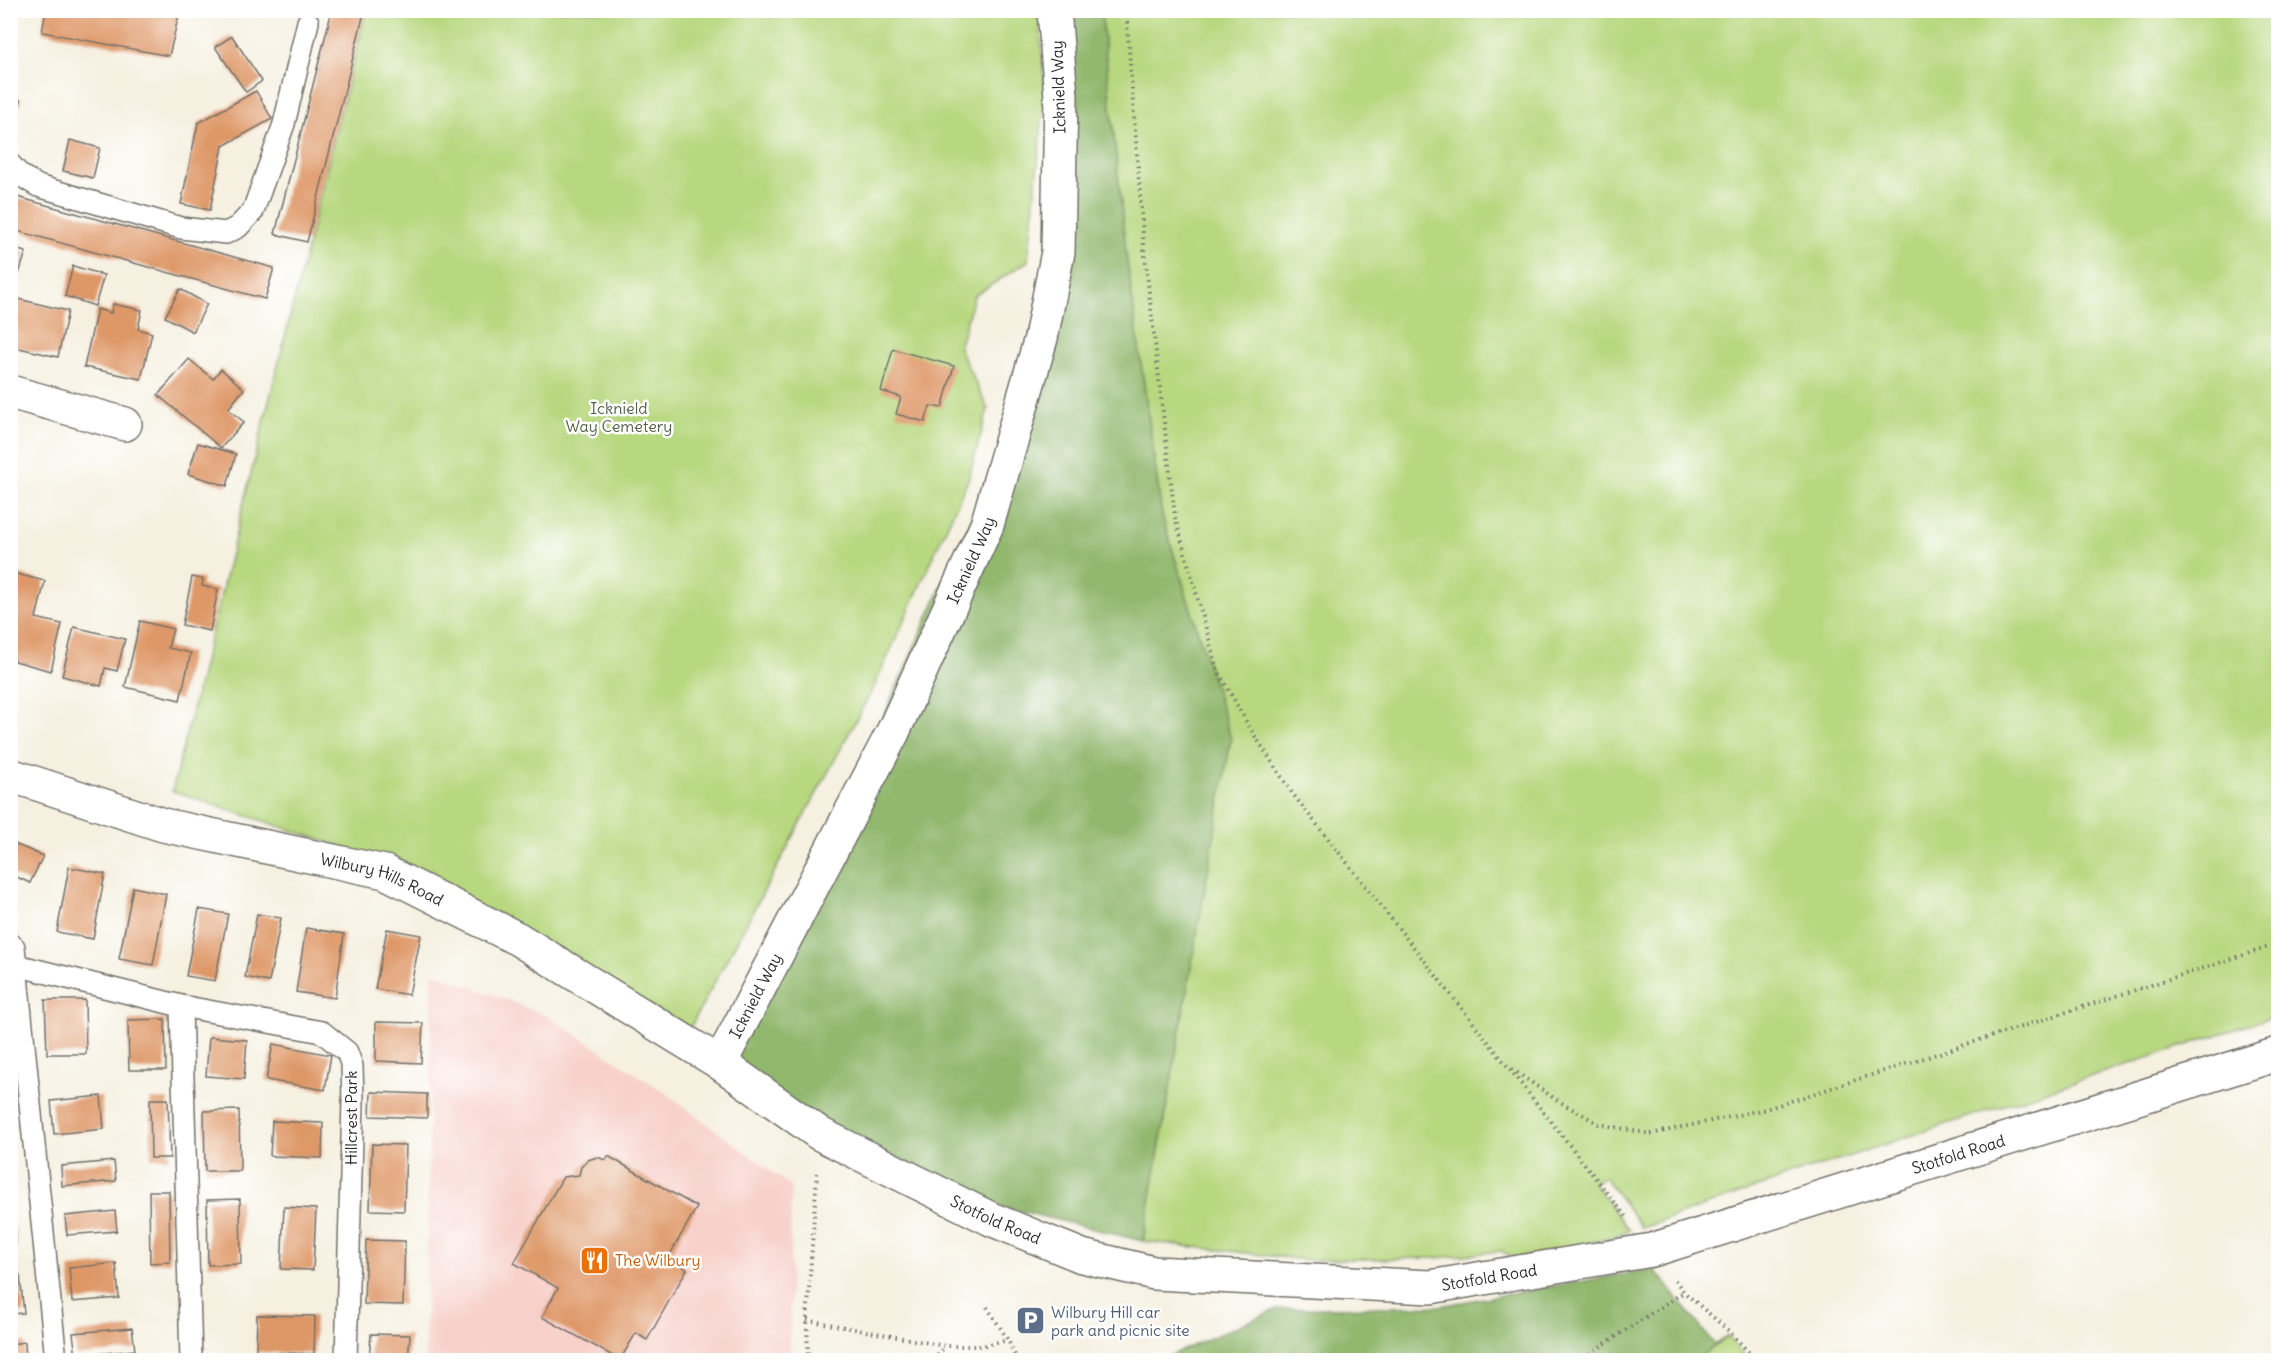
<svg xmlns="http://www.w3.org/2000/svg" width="2289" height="1371" viewBox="0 0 2289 1371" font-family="Delius,sans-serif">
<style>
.built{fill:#f7d0c9}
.green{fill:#b8d880;stroke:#728256;stroke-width:1.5}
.forest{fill:#92b86e;stroke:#5e724c;stroke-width:1.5}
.building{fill:#de9766}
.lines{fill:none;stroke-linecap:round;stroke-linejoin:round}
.service-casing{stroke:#72706a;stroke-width:24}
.minor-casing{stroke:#72706a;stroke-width:36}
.tertiary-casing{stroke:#72706a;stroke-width:36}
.path{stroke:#72706a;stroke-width:4;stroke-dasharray:1.5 4.5;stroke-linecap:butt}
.service{stroke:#fff;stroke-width:21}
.minor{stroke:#fff;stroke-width:33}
.tertiary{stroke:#fff;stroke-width:33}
.labels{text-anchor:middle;stroke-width:5;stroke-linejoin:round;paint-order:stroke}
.street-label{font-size:16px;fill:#2b2b2b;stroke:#fff}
.park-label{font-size:16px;fill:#555f44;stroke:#fff}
.food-label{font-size:16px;fill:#c56008;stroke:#fff;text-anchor:start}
.service-label{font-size:16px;fill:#4e5e75;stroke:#fff;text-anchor:start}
</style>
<rect width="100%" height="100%" fill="#fff"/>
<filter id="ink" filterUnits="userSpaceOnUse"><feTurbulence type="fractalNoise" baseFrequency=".0167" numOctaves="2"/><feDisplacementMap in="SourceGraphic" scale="12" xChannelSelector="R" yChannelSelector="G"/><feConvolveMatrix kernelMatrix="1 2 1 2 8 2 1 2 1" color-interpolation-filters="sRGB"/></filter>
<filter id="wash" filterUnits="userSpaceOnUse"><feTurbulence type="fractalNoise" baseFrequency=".008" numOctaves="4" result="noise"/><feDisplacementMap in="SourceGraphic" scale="24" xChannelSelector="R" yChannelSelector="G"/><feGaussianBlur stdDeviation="1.35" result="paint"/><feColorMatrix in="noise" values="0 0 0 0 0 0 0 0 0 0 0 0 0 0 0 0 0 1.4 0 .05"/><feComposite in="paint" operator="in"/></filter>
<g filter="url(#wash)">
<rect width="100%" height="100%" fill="#f5f0e0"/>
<path class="built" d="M432,972L546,1015L661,1090L791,1186L790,1360H425Z"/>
<g class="green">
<path d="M366,11H1039L1045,93L1028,261L974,296L959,348L988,409L968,480L874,687L690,1028L385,861L172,791Z"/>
<path d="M1101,11H2278V1015L1807,1170L1642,1228L1605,1177L1593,1182L1629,1230L1607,1239L1514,1259L1502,1251L1436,1258L1306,1260L1143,1241L1231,739L1162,516L1126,253Z"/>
<path d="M1727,1336L1749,1360H1696Z"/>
</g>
<g class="forest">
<path d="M1066,11H1101L1126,253L1162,516L1231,739L1143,1241L996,1205L823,1124L731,1056L1052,340Z"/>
<path d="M1654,1269L1714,1344L1727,1336L1696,1360H1160L1277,1309L1439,1306Z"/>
</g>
<g id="blocks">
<g class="building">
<path d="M46,10H180L169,56L42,32Z"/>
<path d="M332,10H354L364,13L307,242L275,234Z"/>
<path d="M232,36L262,81L246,92L215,47Z"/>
<path d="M256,91L272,119L223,146L210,210L181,204L198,123Z"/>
<path d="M10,97L21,100L11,136L10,135Z"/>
<path d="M70,140L100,148L93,178L63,171Z"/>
<path d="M10,195L274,268L265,299L10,229Z"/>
<path d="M10,248L26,252L15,286L10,284Z"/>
<path d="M73,266L104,275L95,306L65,296Z"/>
<path d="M180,289L207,304L193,332L165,317Z"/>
<path d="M10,297L68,311L58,357L10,346Z"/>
<path d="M113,304L142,310L138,329L152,333L141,379L84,367L97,309L111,313Z"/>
<path d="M893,349L954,366L942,408L930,406L925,422L896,414L901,397L881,391Z"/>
<path d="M189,359L213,379L221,369L244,389L228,409L244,422L221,448L158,395Z"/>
<path d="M198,443L236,454L227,486L188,474Z"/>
<path d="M13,573L45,581L36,618L62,624L51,671L11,660L15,642L10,641V582Z"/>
<path d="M192,577L203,579L202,586L218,589L210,631L182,625Z"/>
<path d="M140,621L173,629L168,648L191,653L180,700L125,687Z"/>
<path d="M74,627L125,639L117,671L105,668L101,686L62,676Z"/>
<path d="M10,842L43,856L30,883L10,874Z"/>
<path d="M69,867L105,874L93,939L57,932Z"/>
<path d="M133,887L166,894L153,965L119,959Z"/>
<path d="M199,909L228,914L215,981L186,976Z"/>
<path d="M257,914L281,918L269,982L245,977Z"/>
<path d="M306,928L344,934L335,998L296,992Z"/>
<path d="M387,929L421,935L409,995L375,989Z"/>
<path d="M45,1000H85L86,1054H47Z"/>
<path d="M165,1019L166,1070H129L128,1020Z"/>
<path d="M376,1022L423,1023L421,1063L376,1061Z"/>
<path d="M209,1037L247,1040L244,1079L206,1076Z"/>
<path d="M273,1044L331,1055L325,1090L266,1080Z"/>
<path d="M371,1092L427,1094V1118L370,1116Z"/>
<path d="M101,1096L104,1129L54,1134L51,1101Z"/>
<path d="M150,1099H168L170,1158H151Z"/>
<path d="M239,1110L240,1171H205L204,1111Z"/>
<path d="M272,1121L323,1123L322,1158L270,1156Z"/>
<path d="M372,1144L406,1145L404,1211L370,1210Z"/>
<path d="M608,1156L697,1207L668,1258L687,1269L647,1340L636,1333L620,1360L542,1317L558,1288L514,1263L563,1177L579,1175L581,1167L588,1160L597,1157L606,1160Z"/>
<path d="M114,1161L116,1181L62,1186L61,1166Z"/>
<path d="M149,1191H169L170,1262L150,1263Z"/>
<path d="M240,1199L241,1264L208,1265L207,1200Z"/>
<path d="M284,1207L316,1209L313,1270L281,1269Z"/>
<path d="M115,1211L117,1231L67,1235L65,1216Z"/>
<path d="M10,1226H15L16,1245H10Z"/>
<path d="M366,1240L405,1241L403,1305L364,1304Z"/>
<path d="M116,1263L119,1298L72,1302L69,1268Z"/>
<path d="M20,1276L24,1313L10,1314V1277Z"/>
<path d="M257,1315L315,1316L314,1354L256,1352Z"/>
<path d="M132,1328L135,1350L76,1356L73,1333Z"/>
<path d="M371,1334L410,1335L408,1360H369Z"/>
<path d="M25,1342L26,1360H10V1344Z"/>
</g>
</g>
</g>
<g filter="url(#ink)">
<use href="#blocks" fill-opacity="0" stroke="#72706a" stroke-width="1.5"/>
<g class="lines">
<defs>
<g id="service">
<path d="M10,164L20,175L38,186L181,228L226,233L238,227L253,211L284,124L308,22"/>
<path d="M10,944L14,947L56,1360"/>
<path d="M16,965L181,1006L322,1032L347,1052L352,1066L353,1100L346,1360"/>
<path d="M181,1006L191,1360"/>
</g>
<path id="minor" d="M10,392L125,424"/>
<g id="tertiary">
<path id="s1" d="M10,775L163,825L385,872L518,939L720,1063L820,1134L991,1219L1082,1256L1154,1273L1430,1287L1652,1250L2278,1054"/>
<path id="s2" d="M720,1063L893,732L987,525L1041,338L1058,252L1061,96L1054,10"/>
</g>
</defs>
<use href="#service" class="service-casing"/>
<use href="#minor" class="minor-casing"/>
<use href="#tertiary" class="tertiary-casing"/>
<g class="path">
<path d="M1126,10L1144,248L1175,517L1218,671L1251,730L1292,793L1627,1218"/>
<path d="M1512,1069L1555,1099L1599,1124L1651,1134L1766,1109L2278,944"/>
<path d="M1675,1280L1684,1292L1729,1331L1756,1360"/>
<path d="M987,1307L1008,1340L1017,1360"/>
<path d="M807,1320L945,1346H981L1008,1340"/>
<path d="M808,1360L807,1320L817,1173"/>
<path d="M934,1360L945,1346"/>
<path d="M1580,1360L1684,1292"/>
</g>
<use href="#service" class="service"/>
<use href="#minor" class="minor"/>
<use href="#tertiary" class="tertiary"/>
</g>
</g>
<defs>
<symbol id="restaurant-square" viewBox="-11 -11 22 22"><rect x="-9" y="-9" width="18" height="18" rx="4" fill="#e8710a" stroke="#fff"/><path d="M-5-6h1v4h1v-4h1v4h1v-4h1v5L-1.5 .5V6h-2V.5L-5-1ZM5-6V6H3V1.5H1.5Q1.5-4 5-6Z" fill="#fff"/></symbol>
<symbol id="parking-square" viewBox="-11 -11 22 22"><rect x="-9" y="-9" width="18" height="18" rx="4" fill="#5c6f8a" stroke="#fff"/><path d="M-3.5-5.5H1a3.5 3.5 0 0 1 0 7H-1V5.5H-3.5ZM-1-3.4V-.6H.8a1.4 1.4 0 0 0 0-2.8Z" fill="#fff"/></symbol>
</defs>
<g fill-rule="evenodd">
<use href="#restaurant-square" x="578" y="1244" width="33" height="33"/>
<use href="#parking-square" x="1014" y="1304" width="33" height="33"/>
</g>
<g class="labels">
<g class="street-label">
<text transform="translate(1058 87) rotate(-92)" y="6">Icknield Way</text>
<text dy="6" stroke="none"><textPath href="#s2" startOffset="562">Icknield Way</textPath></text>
<text dy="6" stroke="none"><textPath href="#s1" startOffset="387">Wilbury Hills Road</textPath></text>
<text dy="6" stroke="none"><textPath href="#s2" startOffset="76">Icknield Way</textPath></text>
<text transform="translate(351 1118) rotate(-90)" y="6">Hillcrest Park</text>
<text dy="6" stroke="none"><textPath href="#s1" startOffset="2082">Stotfold Road</textPath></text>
<text dy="6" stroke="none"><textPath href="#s1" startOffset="1092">Stotfold Road</textPath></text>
<text dy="6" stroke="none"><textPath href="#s1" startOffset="1596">Stotfold Road</textPath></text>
</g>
<g class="park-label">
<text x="619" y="414">Icknield<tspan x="619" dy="18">Way Cemetery</tspan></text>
</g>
<g class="food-label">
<text x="615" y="1266">The Wilbury</text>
</g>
<g class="service-label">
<text x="1051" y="1318">Wilbury Hill car<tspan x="1051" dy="18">park and picnic site</tspan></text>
</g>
</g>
<rect width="2289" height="1371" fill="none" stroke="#fff" stroke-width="36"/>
</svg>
